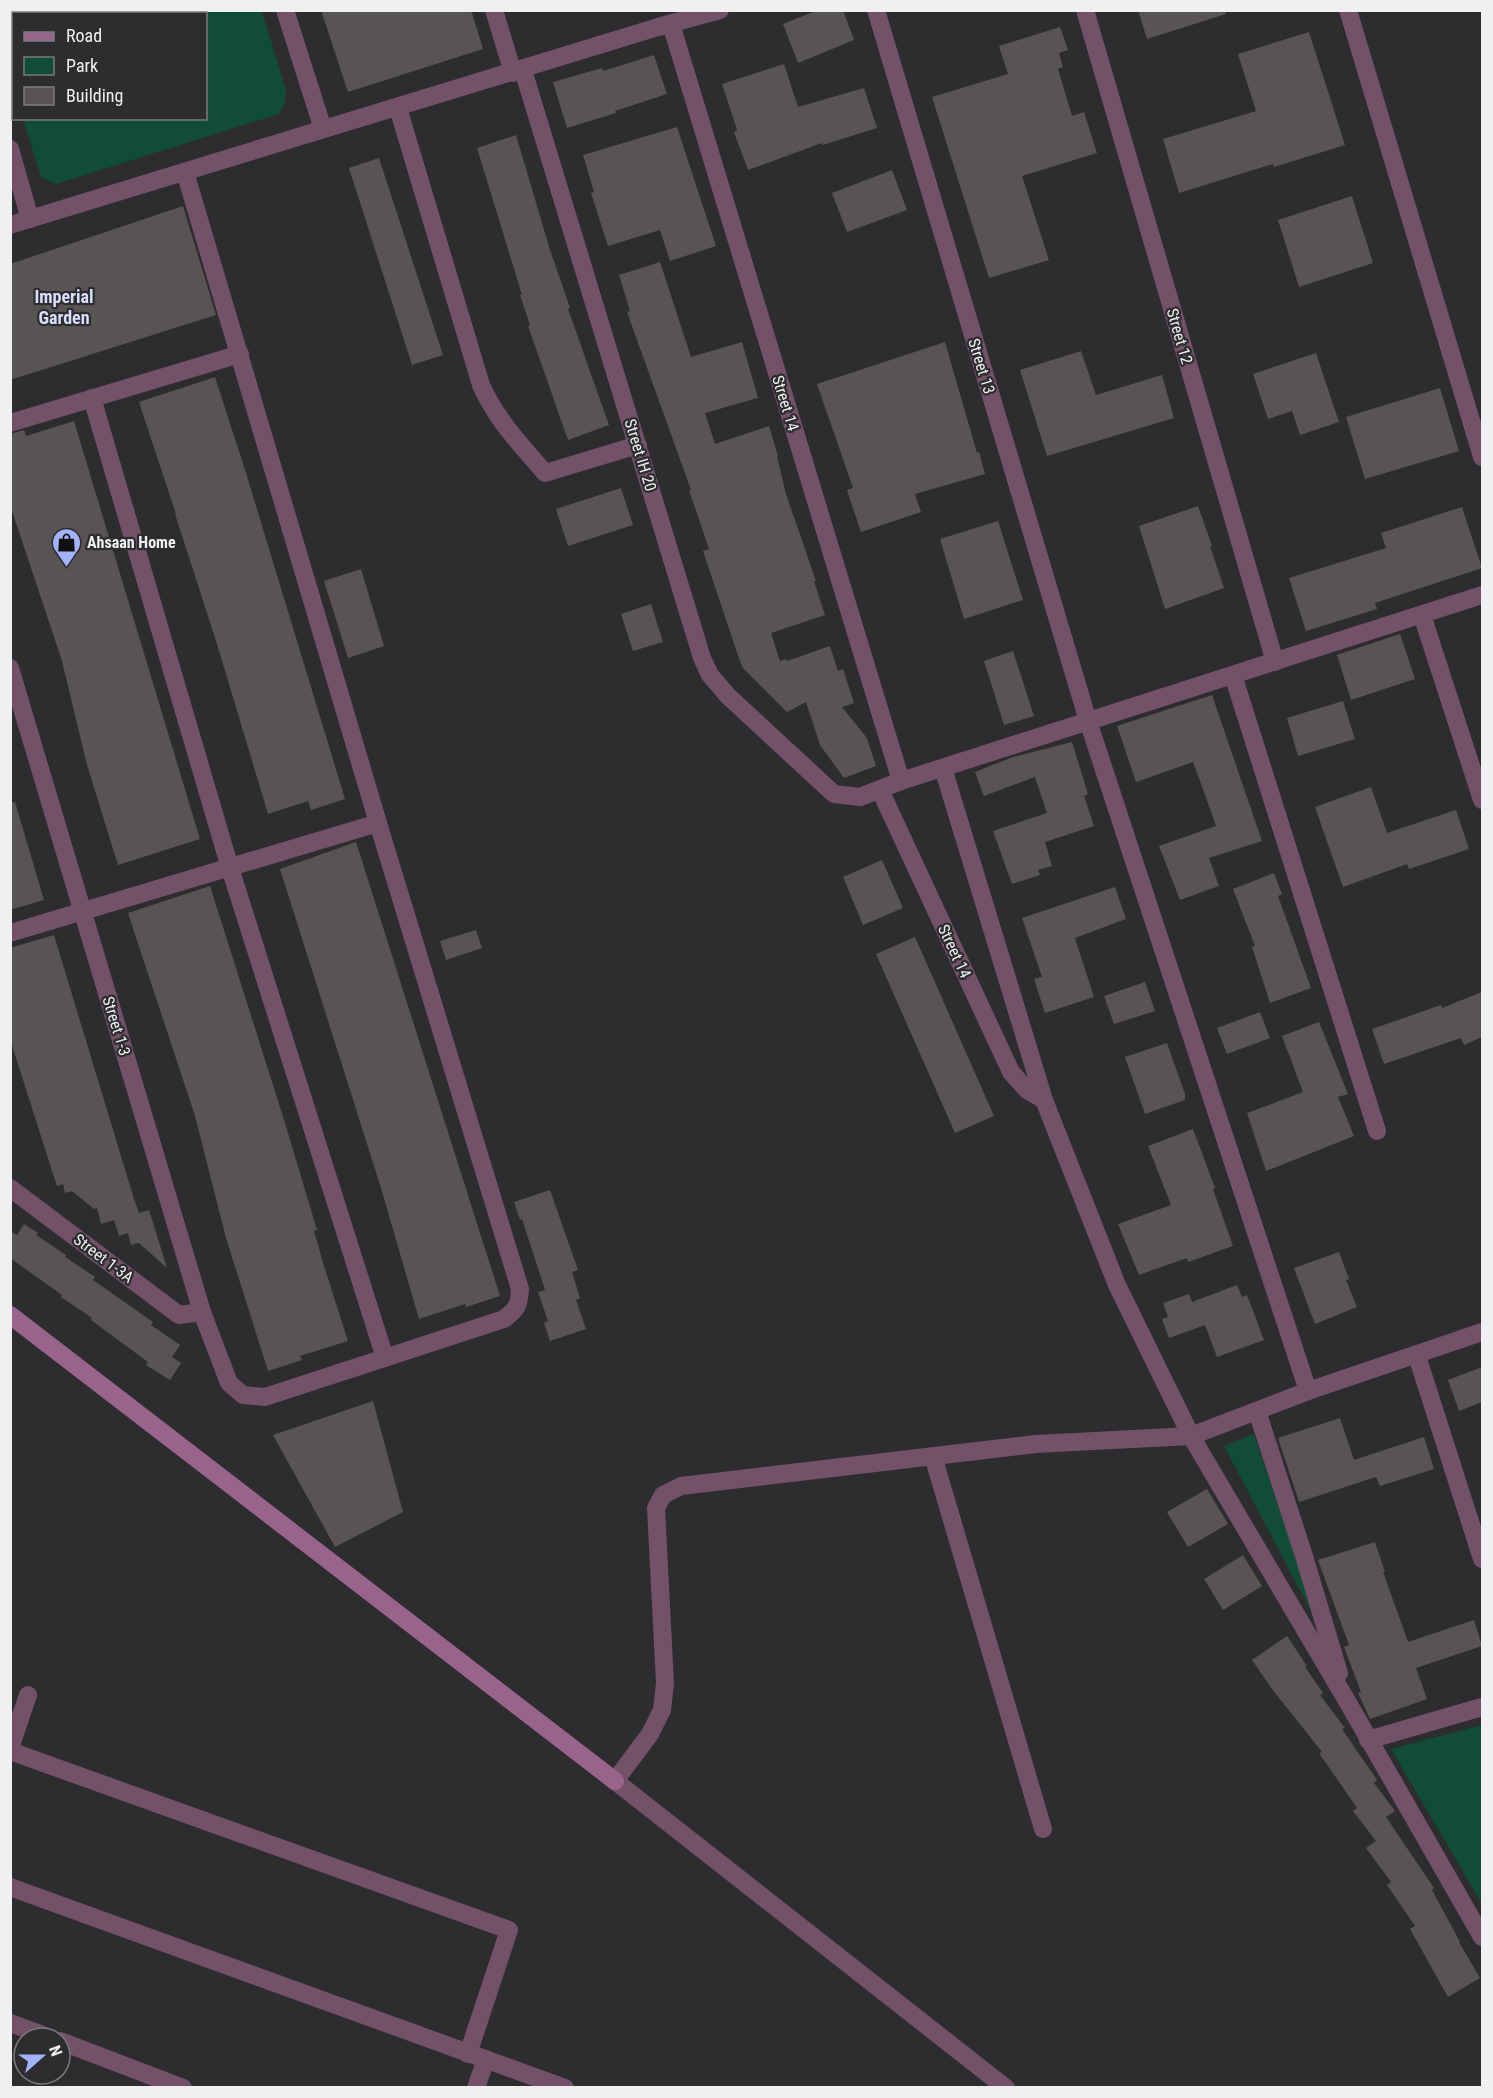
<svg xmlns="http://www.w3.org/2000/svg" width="1493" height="2098" viewBox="0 0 1493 2098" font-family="'Roboto Condensed',sans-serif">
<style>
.park{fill:#114c36}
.building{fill:#595454}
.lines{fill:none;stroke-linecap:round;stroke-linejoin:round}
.street{stroke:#725169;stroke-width:18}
.secondary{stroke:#99648b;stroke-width:18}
.labels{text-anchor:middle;stroke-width:4.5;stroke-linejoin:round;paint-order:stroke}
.street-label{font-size:16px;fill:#f0f0f2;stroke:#2d2c2f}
.poi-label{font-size:16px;font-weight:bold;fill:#f0f0f2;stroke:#2d2c2f;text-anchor:start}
.neighbourhood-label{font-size:18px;font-weight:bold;fill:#d8dffc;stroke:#2d2c2f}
</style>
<rect width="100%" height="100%" fill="#2d2c2f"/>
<g class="park">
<path d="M10,11H262L286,91L285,103L279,114L56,184L41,177L23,119L206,118V14H14L13,88L10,78Z"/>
<path d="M1254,1434L1320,1628L1224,1446Z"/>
<path d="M1482,1725V1904L1391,1749Z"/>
</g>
<g class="building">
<path d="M321,10H471L483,49L348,92Z"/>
<path d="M818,10H843L854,40L798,63L783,24Z"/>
<path d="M1138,10H1226V14L1147,39Z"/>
<path d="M1060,27L1068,50L1059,53L1063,67L1058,69L1072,116L1084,112L1097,153L1022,176L1049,260L989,278L932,97L1008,74L999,46Z"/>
<path d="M1309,32L1345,145L1274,167L1273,164L1179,193L1163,139L1256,111L1238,54Z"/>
<path d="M654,55L667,94L615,111L616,113L567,128L553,82L602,68L603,71Z"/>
<path d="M784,64L798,107L864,88L877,128L823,145L822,143L748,170L734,132L737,130L722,84Z"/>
<path d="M677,127L716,246L670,261L660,230L608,246L591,193L594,192L583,155Z"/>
<path d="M516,135L550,250L570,308L568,309L609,425L568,440L528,326L530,325L520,295H522L477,148Z"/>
<path d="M379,158L443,355L412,365L349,168Z"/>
<path d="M892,170L907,210L847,232L832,193Z"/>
<path d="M1352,196L1373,263L1299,287L1278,220Z"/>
<path d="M183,206L216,315L10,380V264Z"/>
<path d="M660,262L691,357L742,342L758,398L705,413L715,444L769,426L778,456L777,457L786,494L816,581H814L825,615L771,633L780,661L786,659L787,661L830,646L838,671L843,669L854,703L842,707L867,738L876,766L844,778L820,745L806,702L787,712L742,667L703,551L709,549L689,490H691L627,312L630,311L619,275Z"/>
<path d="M945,342L977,453L979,452L985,474L915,494L921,512L861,532L847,490L853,488L817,384Z"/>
<path d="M1081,351L1096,395L1162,375L1174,418L1047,456L1020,370Z"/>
<path d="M1316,353L1339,422L1300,435L1292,411L1268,419L1253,374Z"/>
<path d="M215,377L246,473L345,799L311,810L308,801L268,814L217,644L175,514H176L139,402Z"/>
<path d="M1440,388L1459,451L1365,479L1346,417Z"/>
<path d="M74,421L200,839L118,865L87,765L62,661L10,505V434L24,430L26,436Z"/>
<path d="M621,488L633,525L568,546L556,509Z"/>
<path d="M1198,506L1212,546H1210L1224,588L1165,609L1139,526Z"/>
<path d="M1462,507L1482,568L1375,603L1377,609L1306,631L1289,578L1386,548L1381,533Z"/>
<path d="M998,521L1023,600L964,619L940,539Z"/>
<path d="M361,569L384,646L348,658L324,581Z"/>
<path d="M651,604L663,642L633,651L621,614Z"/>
<path d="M1400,634L1415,679L1351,700L1337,655Z"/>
<path d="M1013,651L1034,716L1004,725L984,661Z"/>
<path d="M1212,695L1262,841L1209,858L1219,886L1180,900L1159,846L1216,826L1204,792L1193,762L1136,782L1117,726Z"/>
<path d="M1343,701L1355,739L1298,756L1287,718Z"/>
<path d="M1072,742L1088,794L1084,796L1094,826L1045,842L1052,866L1038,870L1040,875L1012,884L993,831L1047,813L1035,777L984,796L975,772L1013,757Z"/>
<path d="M1371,787L1387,833L1456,810L1469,849L1409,869L1407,864L1343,887L1315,807Z"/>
<path d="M10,802H15L44,900L10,910Z"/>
<path d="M356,842L500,1296L466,1307L465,1304L419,1319L381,1188L280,869Z"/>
<path d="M882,860L903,908L863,925L843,877Z"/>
<path d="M1274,873L1282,894L1278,896L1311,988L1270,1003L1252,947L1255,946L1233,889Z"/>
<path d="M210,886L285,1123L317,1230L314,1231L324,1266L348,1341L300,1356L302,1360L268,1371L226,1238L195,1116L128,913Z"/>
<path d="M1115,887L1126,919L1075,938L1094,997L1045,1013L1034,979L1042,977L1022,918Z"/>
<path d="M476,930L482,948L446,960L440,941Z"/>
<path d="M54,935L134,1199L139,1213L149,1210L167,1268L139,1243L131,1245L128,1233L119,1236L114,1220L101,1224L97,1208L94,1209L72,1191L65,1193L63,1184L57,1186L53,1174L10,1039V948Z"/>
<path d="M915,937L994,1116L955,1133L876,954Z"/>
<path d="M1145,982L1155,1011L1114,1024L1104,996Z"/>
<path d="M1482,992V1037L1464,1045L1461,1038L1384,1064L1372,1029L1441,1005L1442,1008Z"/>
<path d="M1260,1012L1270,1038L1227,1054L1217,1028Z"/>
<path d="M1319,1022L1348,1094L1338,1097L1354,1136L1266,1171L1247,1113L1303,1092L1282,1036Z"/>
<path d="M1167,1043L1185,1094V1100L1145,1114L1125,1057Z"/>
<path d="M1193,1129L1215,1188L1213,1189L1233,1246L1188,1262L1187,1258L1139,1275L1118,1224L1171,1205L1148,1146Z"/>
<path d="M550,1190L578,1270L572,1272L580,1298L576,1300L586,1329L550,1341L544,1323L548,1321L538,1292L545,1290L522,1219L520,1220L514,1202Z"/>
<path d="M24,1224L38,1233L36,1235L66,1255L65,1257L95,1277L93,1280L153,1322L151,1325L180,1345L172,1357L181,1363L170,1380L146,1365L148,1362L91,1320L92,1318L61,1297L62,1295L10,1258V1231L17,1235Z"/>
<path d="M1339,1252L1349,1279L1346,1280L1357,1307L1315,1324L1294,1268Z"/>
<path d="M1237,1285L1242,1297L1247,1295L1264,1340L1217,1357L1205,1325L1169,1338L1162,1319L1168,1317L1163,1303L1189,1294L1192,1302Z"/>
<path d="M1482,1367V1402L1459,1411L1448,1380Z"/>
<path d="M373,1401L403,1512L335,1547L273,1435Z"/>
<path d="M1340,1418L1354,1460L1424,1437L1434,1469L1380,1486L1376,1477L1299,1502L1278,1438Z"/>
<path d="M1207,1489L1228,1524L1188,1547L1167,1512Z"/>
<path d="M1375,1542L1385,1572H1383L1408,1642L1474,1620L1482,1646L1416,1668L1427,1699L1370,1719L1358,1693L1361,1692L1344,1647L1349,1645L1318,1560Z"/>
<path d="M1243,1555L1262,1586L1223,1610L1204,1579Z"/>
<path d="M1287,1636L1307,1666L1305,1667L1323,1693L1320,1695L1345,1728L1342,1729L1377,1780L1374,1783L1395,1811L1386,1817L1434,1888L1432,1890L1460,1942H1459L1480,1978L1448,1997L1410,1929L1415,1926L1387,1885L1391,1882L1366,1848L1376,1841L1353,1811L1357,1808L1319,1753L1322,1752L1272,1689L1252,1660Z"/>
</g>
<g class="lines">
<g class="street">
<path d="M285,10L323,129"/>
<path d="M494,10L513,73"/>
<path d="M876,10L1088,721L1308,1391"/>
<path d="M1085,10L1275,662"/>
<path d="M1348,10L1482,457"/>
<path d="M671,24L901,781"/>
<path d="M523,70L702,658L710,675L728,696L834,794L860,797L901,781L1482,595"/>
<path d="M398,108L481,385C496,419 521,445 545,473L638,445"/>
<path d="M10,149L30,219"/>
<path d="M10,225L658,27L720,10"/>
<path d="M92,398L230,868L385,1358"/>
<path d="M10,423L240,354"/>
<path d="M1422,615L1482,800"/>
<path d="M10,668L202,1312L229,1383L243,1395L265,1397L504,1319C517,1309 519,1306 520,1289L378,823L185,172"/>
<path d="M1233,675L1377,1131"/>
<path d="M943,768L1044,1100L1117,1285L1191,1436L1347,1701L1482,1937"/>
<path d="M880,790L1011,1072L1027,1090L1044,1100"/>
<path d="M10,933L378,823"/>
<path d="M10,1188L179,1315L202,1312"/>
<path d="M1417,1356L1482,1559"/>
<path d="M1257,1411L1304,1556L1339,1673"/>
<path d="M933,1456L1043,1829"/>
<path d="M1368,1740L1482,1707"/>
<path d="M10,1748L28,1695"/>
<path d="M10,1751L509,1930L468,2054"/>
<path d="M10,1887L565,2088"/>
<path d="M10,2023L51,2038"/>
<path d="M60,2041L183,2088"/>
<path d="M476,2088L486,2059"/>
<path d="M1006,2088L615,1781L650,1734L662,1710L665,1683L656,1508L663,1495L681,1486L1036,1444L1191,1436L1308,1391L1482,1332"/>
</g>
<path class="secondary" d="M10,1315L615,1781"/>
</g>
<defs>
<symbol id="shop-pin" viewBox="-11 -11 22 30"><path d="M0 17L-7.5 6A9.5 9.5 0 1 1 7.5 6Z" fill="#a3b2fd" stroke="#2d2c2f"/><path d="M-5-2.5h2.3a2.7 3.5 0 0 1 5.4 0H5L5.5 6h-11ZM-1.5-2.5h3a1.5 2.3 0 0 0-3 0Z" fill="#111"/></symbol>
</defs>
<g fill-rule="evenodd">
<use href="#shop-pin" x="50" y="526" width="33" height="45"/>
</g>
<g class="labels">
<g class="street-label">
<text transform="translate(1180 336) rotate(74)" y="6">Street 12</text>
<text transform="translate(982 366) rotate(73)" y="6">Street 13</text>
<text transform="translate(786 403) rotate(73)" y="6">Street 14</text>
<text transform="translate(641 455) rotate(73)" y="6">Street IH 20</text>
<text transform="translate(955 951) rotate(65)" y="6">Street 14</text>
<text transform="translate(117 1026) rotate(73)" y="6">Street 1-3</text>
<text transform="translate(104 1258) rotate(37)" y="6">Street 1-3A</text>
</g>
<g class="poi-label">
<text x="87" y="548">Ahsaan Home</text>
</g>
<g class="neighbourhood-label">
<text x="64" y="303">Imperial<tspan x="64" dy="21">Garden</tspan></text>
</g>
</g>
<rect width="1493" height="2098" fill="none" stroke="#f0f0f2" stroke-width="24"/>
<rect x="12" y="12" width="195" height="108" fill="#2d2c2f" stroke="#7b7a7d" stroke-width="1.5"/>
<rect x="24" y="32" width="30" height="9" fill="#99648b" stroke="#7b7a7d" stroke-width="1.5"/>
<text x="66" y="42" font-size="18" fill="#f0f0f2">Road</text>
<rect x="24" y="57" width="30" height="18" fill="#114c36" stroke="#7b7a7d" stroke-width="1.5"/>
<text x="66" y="72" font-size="18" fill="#f0f0f2">Park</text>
<rect x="24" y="87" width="30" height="18" fill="#595454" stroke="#7b7a7d" stroke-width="1.5"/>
<text x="66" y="102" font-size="18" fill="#f0f0f2">Building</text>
<g transform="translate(42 2056) rotate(69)"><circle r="28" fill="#2d2c2f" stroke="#7b7a7d" stroke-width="1.5"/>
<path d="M0-4.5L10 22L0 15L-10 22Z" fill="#a3b2fd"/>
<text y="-9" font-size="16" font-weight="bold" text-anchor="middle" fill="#f0f0f2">N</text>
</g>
</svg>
